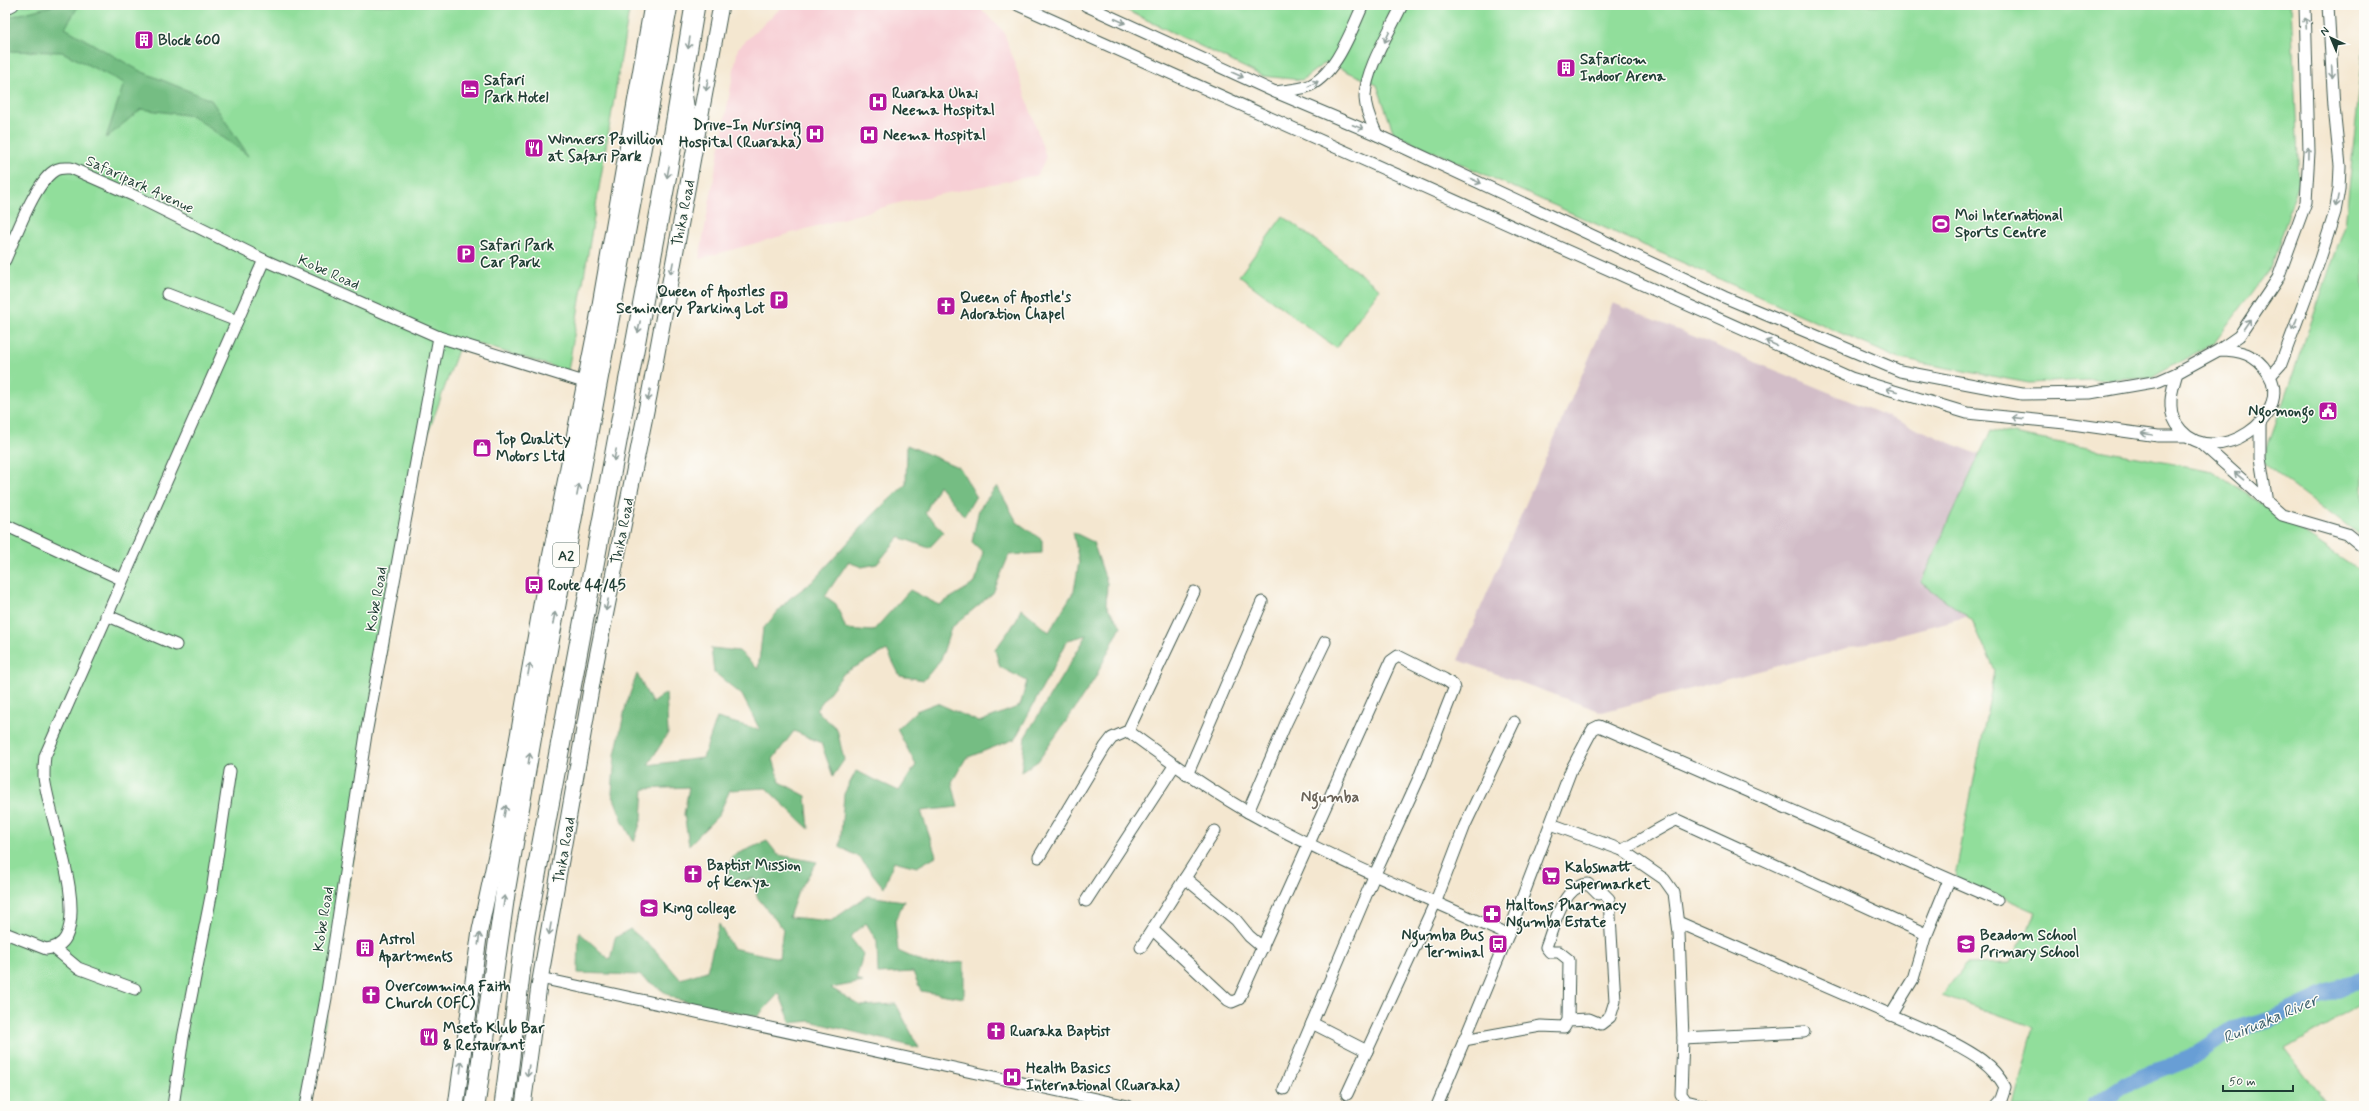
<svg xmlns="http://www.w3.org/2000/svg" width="2369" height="1111" viewBox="0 0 2369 1111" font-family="Mynerve,sans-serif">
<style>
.built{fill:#f7cfd5}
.industrial{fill:#d2bdc8}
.green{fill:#91de9b;stroke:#588e68}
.forest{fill:#74bd83;stroke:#4a7d5c}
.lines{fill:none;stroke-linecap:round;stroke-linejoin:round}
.river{stroke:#689ed5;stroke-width:17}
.street-casing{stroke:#3f564b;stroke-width:13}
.secondary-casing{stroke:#3f564b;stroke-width:17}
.highway-casing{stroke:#3f564b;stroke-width:21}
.street{stroke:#fff;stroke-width:11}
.secondary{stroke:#fff;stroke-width:15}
.highway{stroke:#fff;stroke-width:19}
.oneway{stroke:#8f9e9a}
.labels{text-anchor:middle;stroke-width:3;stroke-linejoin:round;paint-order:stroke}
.shield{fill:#fdfcf7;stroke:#62766e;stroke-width:1}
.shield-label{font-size:14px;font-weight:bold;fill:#1f3d34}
.poi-label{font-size:15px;font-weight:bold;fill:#1f3d34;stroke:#fdfcf7;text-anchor:start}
.street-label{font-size:15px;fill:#1f3d34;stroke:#fdfcf7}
.neighbourhood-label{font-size:16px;font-weight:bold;fill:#6b645a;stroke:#fdfcf7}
.water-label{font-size:16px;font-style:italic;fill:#395f6c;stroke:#fdfcf7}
</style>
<rect width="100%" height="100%" fill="#fdfcf7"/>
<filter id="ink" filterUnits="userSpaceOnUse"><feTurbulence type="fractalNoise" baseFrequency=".025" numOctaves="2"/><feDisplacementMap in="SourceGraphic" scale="8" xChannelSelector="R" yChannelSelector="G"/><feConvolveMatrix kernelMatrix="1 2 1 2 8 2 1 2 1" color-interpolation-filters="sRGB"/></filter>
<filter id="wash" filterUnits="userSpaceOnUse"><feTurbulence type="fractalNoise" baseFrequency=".012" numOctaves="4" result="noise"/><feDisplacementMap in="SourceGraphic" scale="16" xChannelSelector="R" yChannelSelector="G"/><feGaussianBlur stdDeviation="0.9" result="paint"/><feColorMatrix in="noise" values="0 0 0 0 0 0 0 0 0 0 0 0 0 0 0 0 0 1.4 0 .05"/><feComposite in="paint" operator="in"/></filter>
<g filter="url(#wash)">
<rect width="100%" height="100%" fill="#f4e7d0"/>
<path class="built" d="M784,5H977L1004,32L1046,157L1038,175L902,202L699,259L738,48Z"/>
<path class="industrial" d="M1613,303L2093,502L2046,596L1602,712L1458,660Z"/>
<g class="green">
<path d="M5,5H630L568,371L462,339L412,478L354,854L311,1106H5Z"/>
<path d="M1116,5H2291L2299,182L2272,266L2215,342L2153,377L2029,383L1899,359L1394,134L1377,85L1326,62L1302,80L1262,76Z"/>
<path d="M2364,44V539L2262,462L2345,226Z"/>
<path d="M1283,216L1380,289L1336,348L1239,276Z"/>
<path d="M1991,430L2212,471L2364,573V1003L2285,1049L2329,1106H2013L2034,1027L1942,995L1966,964L2010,963L2036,912L1955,877L1995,671L1972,620L1921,582Z"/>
</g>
<g class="forest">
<path d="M55,5H79L65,28L140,71L211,100L249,156L193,116L141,109L106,138L124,83L62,52L8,51L5,48V18Z"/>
<path d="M907,445L960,468L976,496L964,516L939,485L925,513L944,532L929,548L899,537L877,564L862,567L848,562L825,596L836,604L846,629L873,631L910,590L939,605L975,583L983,552L972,542L979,509L997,486L1017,522L1042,540V553L1009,555L993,593L951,628L941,659L924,680L900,676L887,650L844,673L816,710L837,729L844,760L833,776L821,743L794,731L773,759L780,782L806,796L809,829L766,788L730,790L718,816L689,845L684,814L689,787L644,789L642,818L634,842L624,824L612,793L615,755L626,705L637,674L652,703L666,693L668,733L648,765L703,758L717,718L760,730L742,695L714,672L711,648L739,651L758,669L763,629L789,599L812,582L874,514L906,484Z"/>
<path d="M1073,532L1093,542L1107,583L1106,605L1121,626L1095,678L1074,710L1038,761L1021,772L1025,737L1087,635L1068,640L1015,739L966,758L952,782L958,807L921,811L936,856L917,867L894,861L884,888L859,857L840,847L844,794L856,771L899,791L916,765L897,729L916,711L937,703L979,722L1020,706L1027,681L1000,667L995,650L1016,621L1021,608L1049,632L1074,591L1079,562Z"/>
<path d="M767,841L778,855L817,862L797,894L789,917L831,921L867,896L904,901L895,921L898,951L929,965L964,962V998L921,991L913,972L878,974L877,941L866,923L850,937L863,954L856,980L863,982L831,988L861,1006L896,1004L919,1048L810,1021L791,1023L779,993L757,1017L675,999L639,975L578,973L579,932L610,960L615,938L630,929L655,950L680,979L707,971L719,924L732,948L779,958L783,929L757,897L754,878L726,886L732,856Z"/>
</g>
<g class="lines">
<path class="river" d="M2094,1106L2128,1083L2190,1058L2232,1030L2271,1019L2342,986L2364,979"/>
</g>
</g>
<g filter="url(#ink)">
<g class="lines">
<defs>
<g id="street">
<path d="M1018,5L1851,378L1967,413L2065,423L2158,436H2186"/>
<path d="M1085,5L1275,92L1377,135L1724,297L1900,371L2022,394L2090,393L2159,381L2177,373"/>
<path d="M5,7L7,8L13,5"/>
<path d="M1276,92C1285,90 1297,90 1306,87C1335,77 1351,31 1363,5"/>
<path d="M1377,135C1372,123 1365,110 1365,96C1366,68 1390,31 1402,5"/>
<path d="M5,260C15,238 34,184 54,171C59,167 65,168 71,168L137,197L264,260L439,337L584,382"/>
<path d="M167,294L237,321"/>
<path d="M2219,350L2239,336L2278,278L2306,202L2309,152L2305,5"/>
<path d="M2219,350C2240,350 2256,354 2268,373C2296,416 2216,470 2181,430C2175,423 2171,415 2171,406C2170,394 2174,383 2177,373Z"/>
<path d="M2270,376L2281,364L2320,259L2335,212L2339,189L2340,166L2334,107L2328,5"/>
<path d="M2260,423V458L2267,503"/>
<path d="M2201,443L2282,515L2347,534L2364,548"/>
<path d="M5,525L121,579"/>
<path d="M106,615L176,645"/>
<path d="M1128,731C1167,760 1206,788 1248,812C1332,859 1421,895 1508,935"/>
<path d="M1187,775L1262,602"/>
<path d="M1248,812L1286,723L1325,642"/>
<path d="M1551,824L1622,850L1664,879L1674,893L1679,933L1683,1038L1681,1094L1686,1101L1706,1106"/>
<path d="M1622,850C1633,845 1670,821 1677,820L1926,934L1913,979L1891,1015"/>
<path d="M1039,857L1105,747L1112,738L1128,731L1194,592"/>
<path d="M1185,878L1236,920L1249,936L1263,948"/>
<path d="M1086,901L1174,766"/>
<path d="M1678,922L1944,1038C1968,1051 1991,1061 2005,1087L2000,1102L1996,1106"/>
<path d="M1153,930L1228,1000L1232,1002L1239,999L1391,661L1398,656L1444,679L1453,685L1454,689L1418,780L1375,874L1284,1089"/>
<path d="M5,933L46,949C55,948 62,945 66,937C84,900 49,819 44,777C44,770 44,763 45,756L264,260"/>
<path d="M1927,934L1949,880"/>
<path d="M1141,947L1215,831"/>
<path d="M54,948L78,968L135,989"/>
<path d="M540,978L1128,1106"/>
<path d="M1312,1023L1367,1051"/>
<path d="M1683,1038L1804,1032"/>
<path d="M1464,1040L1541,1026L1564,1027L1568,1020L1569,960L1559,952H1550L1546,947C1554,926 1562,886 1588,884L1598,894L1601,891L1609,899L1615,1001L1610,1017L1601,1024L1589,1019L1568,1020"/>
<path d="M1347,1094L1436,901L1465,825L1514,722"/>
<path d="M173,1106L183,1038L212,891L230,771"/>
<path d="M306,1106L326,998L366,734L439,337"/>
<path d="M1437,1106L1508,935L1571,770L1589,736L1593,729L1599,726L1997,900"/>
</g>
<g id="secondary">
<path d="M684,92L692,143"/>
<path d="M456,1106L480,930L502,827L544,588L597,322L652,5"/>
<path d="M523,1106L539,986L594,672L649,396L721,5"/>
</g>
<g id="highway">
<path d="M475,1106L506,887L537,706L668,5"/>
<path d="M504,1106L525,934L667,174L695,5"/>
</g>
</defs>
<use href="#street" class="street-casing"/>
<use href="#secondary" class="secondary-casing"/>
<use href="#highway" class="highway-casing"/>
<use href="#street" class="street"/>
<use href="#secondary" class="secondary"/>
<use href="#highway" class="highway"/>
</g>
<defs><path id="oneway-shaft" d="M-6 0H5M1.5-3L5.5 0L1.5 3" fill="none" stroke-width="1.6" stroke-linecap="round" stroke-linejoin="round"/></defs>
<g class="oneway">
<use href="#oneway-shaft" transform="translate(1120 21) rotate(24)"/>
<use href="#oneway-shaft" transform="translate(2306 23) rotate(-93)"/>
<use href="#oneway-shaft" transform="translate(1387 37) rotate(115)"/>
<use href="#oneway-shaft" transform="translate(689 43) rotate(99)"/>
<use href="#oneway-shaft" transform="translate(2332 72) rotate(87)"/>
<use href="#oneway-shaft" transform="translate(1238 75) rotate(24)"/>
<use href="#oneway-shaft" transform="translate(1313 84) rotate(-27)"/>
<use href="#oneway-shaft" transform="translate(707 85) rotate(100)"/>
<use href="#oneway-shaft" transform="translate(1358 127) rotate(22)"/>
<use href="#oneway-shaft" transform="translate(2308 153) rotate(-89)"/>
<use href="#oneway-shaft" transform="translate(668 172) rotate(100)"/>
<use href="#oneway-shaft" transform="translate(1476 181) rotate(25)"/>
<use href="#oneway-shaft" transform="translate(2337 201) rotate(101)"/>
<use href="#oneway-shaft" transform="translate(672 268) rotate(101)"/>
<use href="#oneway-shaft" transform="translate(2247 324) rotate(-56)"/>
<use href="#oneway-shaft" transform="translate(2295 324) rotate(109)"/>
<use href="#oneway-shaft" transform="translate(639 327) rotate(101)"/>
<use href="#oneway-shaft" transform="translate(1771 343) rotate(-156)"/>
<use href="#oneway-shaft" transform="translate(1892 390) rotate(-163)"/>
<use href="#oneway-shaft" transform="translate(649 395) rotate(101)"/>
<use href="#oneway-shaft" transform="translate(2018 418) rotate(-174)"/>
<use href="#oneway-shaft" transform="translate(2147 434) rotate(-171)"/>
<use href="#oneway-shaft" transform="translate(615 455) rotate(101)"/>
<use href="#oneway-shaft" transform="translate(2239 476) rotate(-140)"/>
<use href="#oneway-shaft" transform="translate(578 490) rotate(-79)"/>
<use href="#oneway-shaft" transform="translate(607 605) rotate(101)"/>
<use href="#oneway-shaft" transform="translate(554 618) rotate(-79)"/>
<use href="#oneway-shaft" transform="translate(529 669) rotate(-80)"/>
<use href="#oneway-shaft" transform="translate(529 759) rotate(-81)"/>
<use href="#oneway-shaft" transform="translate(505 811) rotate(-80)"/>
<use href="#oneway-shaft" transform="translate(504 901) rotate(-82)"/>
<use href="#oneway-shaft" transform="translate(550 929) rotate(100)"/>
<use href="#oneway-shaft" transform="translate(479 939) rotate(-83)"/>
<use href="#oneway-shaft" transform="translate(461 1067) rotate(-83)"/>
<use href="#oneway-shaft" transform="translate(528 1071) rotate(98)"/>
</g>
</g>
<defs>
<symbol id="building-square" viewBox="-11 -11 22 22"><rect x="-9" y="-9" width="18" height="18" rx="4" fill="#b5179e" stroke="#fdfcf7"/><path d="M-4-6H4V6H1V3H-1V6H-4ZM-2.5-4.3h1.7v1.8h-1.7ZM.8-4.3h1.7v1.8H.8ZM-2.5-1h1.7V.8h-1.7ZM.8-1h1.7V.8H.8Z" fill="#fff"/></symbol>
<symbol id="hotel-square" viewBox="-11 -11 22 22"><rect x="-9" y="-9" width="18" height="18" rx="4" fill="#b5179e" stroke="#fdfcf7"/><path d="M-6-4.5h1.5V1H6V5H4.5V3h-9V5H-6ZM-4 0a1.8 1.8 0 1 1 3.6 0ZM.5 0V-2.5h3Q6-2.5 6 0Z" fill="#fff"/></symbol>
<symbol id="hospital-square" viewBox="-11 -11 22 22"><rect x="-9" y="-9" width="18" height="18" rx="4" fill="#b5179e" stroke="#fdfcf7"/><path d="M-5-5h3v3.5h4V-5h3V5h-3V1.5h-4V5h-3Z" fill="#fff"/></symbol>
<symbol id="restaurant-square" viewBox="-11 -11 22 22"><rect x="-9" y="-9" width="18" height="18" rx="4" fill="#b5179e" stroke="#fdfcf7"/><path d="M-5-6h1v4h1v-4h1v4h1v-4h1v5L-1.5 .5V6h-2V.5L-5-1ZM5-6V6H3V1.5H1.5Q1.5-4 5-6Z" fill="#fff"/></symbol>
<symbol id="stadium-square" viewBox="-11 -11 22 22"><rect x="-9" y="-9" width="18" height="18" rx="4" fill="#b5179e" stroke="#fdfcf7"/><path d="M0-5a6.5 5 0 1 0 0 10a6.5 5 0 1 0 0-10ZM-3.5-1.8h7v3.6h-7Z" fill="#fff"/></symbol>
<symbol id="parking-square" viewBox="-11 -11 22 22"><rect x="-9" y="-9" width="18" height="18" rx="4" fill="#b5179e" stroke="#fdfcf7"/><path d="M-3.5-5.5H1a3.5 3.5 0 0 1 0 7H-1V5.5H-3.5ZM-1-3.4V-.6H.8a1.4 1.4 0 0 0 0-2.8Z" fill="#fff"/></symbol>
<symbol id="church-square" viewBox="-11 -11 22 22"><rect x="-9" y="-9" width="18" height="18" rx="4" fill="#b5179e" stroke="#fdfcf7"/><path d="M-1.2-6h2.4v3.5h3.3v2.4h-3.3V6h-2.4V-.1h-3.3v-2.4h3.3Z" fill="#fff"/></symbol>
<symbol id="civic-square" viewBox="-11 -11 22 22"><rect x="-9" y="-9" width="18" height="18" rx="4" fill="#b5179e" stroke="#fdfcf7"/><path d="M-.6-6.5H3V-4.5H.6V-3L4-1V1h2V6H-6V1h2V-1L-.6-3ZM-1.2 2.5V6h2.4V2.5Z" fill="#fff"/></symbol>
<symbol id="shop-square" viewBox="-11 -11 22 22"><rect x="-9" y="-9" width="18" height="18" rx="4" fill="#b5179e" stroke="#fdfcf7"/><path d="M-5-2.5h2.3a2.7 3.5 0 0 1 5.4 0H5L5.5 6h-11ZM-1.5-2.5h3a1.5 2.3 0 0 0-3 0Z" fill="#fff"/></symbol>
<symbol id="bus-square" viewBox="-11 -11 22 22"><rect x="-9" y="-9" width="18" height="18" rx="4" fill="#b5179e" stroke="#fdfcf7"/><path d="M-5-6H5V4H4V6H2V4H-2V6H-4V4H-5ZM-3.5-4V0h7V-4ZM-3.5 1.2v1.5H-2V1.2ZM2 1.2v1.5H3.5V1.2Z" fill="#fff"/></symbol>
<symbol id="supermarket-square" viewBox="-11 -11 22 22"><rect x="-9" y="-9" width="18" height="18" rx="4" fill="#b5179e" stroke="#fdfcf7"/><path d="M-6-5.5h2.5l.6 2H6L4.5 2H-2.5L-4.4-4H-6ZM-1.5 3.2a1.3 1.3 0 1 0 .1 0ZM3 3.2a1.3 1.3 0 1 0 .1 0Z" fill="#fff"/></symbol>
<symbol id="school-square" viewBox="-11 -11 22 22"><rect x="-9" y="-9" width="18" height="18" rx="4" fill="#b5179e" stroke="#fdfcf7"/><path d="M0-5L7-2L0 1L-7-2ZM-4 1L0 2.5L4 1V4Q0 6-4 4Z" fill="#fff"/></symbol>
<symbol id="pharmacy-square" viewBox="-11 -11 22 22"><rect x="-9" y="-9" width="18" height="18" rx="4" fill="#b5179e" stroke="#fdfcf7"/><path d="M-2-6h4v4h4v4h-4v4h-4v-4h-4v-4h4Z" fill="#fff"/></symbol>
</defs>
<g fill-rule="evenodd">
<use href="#building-square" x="133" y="29" width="22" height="22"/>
<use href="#building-square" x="1555" y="57" width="22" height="22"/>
<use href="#hotel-square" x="459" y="78" width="22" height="22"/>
<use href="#hospital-square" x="867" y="91" width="22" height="22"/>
<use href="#hospital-square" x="804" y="123" width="22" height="22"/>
<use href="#hospital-square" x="858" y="124" width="22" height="22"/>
<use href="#restaurant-square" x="523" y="137" width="22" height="22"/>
<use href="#stadium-square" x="1930" y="213" width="22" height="22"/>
<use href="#parking-square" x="455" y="243" width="22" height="22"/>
<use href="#parking-square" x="768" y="289" width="22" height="22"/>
<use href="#church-square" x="935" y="295" width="22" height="22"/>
<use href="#civic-square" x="2317" y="400" width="22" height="22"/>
<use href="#shop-square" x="471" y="437" width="22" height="22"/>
<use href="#bus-square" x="523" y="574" width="22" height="22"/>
<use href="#church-square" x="682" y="863" width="22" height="22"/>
<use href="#supermarket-square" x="1540" y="865" width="22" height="22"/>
<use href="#school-square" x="638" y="897" width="22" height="22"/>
<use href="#pharmacy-square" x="1481" y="903" width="22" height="22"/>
<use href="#bus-square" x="1487" y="933" width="22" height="22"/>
<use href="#school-square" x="1955" y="933" width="22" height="22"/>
<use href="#building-square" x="354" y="937" width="22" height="22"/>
<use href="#church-square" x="360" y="984" width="22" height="22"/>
<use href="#church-square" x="985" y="1020" width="22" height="22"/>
<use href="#restaurant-square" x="418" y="1026" width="22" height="22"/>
<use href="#hospital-square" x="1001" y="1066" width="22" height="22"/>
</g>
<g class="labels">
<rect class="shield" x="553" y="543" width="26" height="24" rx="3"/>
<g class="shield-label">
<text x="566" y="560">A2</text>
</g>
<g class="poi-label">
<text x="158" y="45">Block 600</text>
<text x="1580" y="64">Safaricom<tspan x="1580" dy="17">Indoor Arena</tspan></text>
<text x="484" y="85">Safari<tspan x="484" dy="17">Park Hotel</tspan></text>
<text x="892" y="98">Ruaraka Uhai<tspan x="892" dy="17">Neema Hospital</tspan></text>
<text x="801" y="130" text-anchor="end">Drive-In Nursing<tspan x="801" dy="17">Hospital (Ruaraka)</tspan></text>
<text x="883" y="140">Neema Hospital</text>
<text x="548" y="144">Winners Pavillion<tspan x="548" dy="17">at Safari Park</tspan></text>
<text x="1955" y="220">Moi International<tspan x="1955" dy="17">Sports Centre</tspan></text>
<text x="480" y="250">Safari Park<tspan x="480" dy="17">Car Park</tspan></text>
<text x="765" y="296" text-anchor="end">Queen of Apostles<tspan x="765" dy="17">Seminery Parking Lot</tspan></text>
<text x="960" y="302">Queen of Apostle's<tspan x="960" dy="17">Adoration Chapel</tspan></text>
<text x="2314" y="416" text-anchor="end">Ngomongo</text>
<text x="496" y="444">Top Quality<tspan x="496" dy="17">Motors Ltd</tspan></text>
<text x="548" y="590">Route 44/45</text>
<text x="707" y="870">Baptist Mission<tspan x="707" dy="17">of Kenya</tspan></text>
<text x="1565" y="872">Kabsmatt<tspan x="1565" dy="17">Supermarket</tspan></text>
<text x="1506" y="910">Haltons Pharmacy<tspan x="1506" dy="17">Ngumba Estate</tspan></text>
<text x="663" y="913">King college</text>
<text x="1484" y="940" text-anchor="end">Ngumba Bus<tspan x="1484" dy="17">Terminal</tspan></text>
<text x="1980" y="940">Beadom School<tspan x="1980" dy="17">Primary School</tspan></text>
<text x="379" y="944">Astrol<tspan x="379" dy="17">Apartments</tspan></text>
<text x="385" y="991">Overcomming Faith<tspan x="385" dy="17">Church (OFC)</tspan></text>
<text x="443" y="1033">Mseto Klub Bar<tspan x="443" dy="17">&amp; Restaurant</tspan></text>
<text x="1010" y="1036">Ruaraka Baptist</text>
<text x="1026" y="1073">Health Basics<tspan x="1026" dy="17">International (Ruaraka)</tspan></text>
</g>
<g class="street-label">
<text transform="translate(140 184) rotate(25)" y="5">Safaripark Avenue</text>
<text transform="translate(683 213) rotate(-79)" y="5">Thika Road</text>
<text transform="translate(329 272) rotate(24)" y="5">Kobe Road</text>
<text transform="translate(622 531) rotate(-79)" y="5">Thika Road</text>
<text transform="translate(376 599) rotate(-80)" y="5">Kobe Road</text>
<text transform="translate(564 850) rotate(-80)" y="5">Thika Road</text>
<text transform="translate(323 919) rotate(-81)" y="5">Kobe Road</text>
</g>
<g class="neighbourhood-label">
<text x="1330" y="802">Ngumba</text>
</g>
<g class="water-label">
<text transform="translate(2270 1018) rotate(-23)" y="6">Ruiruaka River</text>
</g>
</g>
<rect width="2369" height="1111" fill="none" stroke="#fdfcf7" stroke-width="20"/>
<g transform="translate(2331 38) rotate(316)" stroke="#fdfcf7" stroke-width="3" paint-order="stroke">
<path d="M0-3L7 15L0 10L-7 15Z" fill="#1f3d34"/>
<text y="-6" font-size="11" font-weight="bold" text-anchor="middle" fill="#1f3d34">N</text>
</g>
<path d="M2223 1085v6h70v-6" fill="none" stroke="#1f3d34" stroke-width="2"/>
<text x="2229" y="1085" font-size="12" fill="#1f3d34" stroke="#fdfcf7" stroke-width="3" paint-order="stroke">50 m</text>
</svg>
